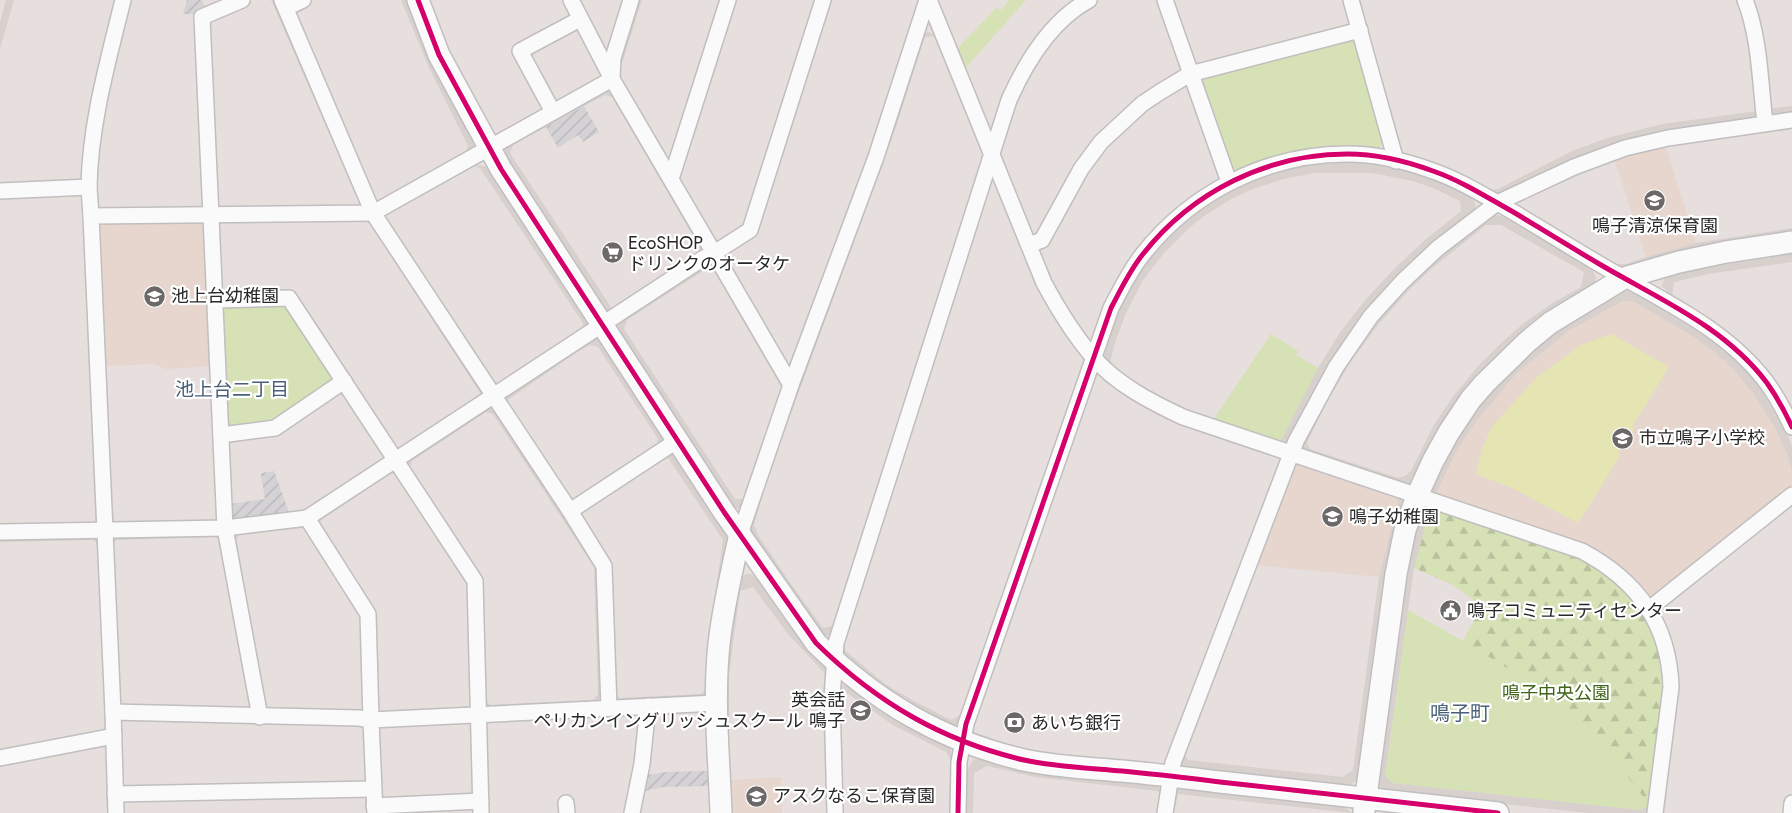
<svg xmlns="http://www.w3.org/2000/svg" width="1792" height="813" viewBox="0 0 1792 813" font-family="Jost,'Noto Sans JP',sans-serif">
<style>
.industrial{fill:url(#industrial-furrows)}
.education{fill:#e6d6ce}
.green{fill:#d6e1b5}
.forest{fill:url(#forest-firs)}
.pitch{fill:#e4e5b3}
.plaza{fill:#d7d0cd;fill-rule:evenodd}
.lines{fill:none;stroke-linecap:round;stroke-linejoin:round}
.street-casing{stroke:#c0bebf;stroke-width:18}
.secondary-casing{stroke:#c0bebf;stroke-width:24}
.street{stroke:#fbfafa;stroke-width:15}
.secondary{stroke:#fbfafa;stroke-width:21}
.cycleway-casing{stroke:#fff;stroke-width:8}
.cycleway{stroke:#d6006c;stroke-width:5}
.labels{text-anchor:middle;stroke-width:4.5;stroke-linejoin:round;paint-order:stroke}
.poi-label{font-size:18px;fill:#282828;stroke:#fff;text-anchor:start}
.park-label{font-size:18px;fill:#416419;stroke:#fff}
.neighbourhood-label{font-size:19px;fill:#496179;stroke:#fff}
.quarter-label{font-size:20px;fill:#496179;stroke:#fff}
</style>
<defs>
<pattern id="industrial-furrows" width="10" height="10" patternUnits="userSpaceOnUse" patternTransform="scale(1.25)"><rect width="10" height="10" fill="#d5d2d5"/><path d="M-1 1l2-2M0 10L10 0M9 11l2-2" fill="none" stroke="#b7b4b7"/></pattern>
<pattern id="forest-firs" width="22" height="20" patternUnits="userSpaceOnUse" patternTransform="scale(1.25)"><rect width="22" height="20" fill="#d6e1b5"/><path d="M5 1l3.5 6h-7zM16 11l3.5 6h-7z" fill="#b8c19c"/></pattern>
</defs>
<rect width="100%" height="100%" fill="#e7dfdd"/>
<g class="industrial">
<path d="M187,0H202L206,9L196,14H183Z"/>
<path d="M584,106L599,132L583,142L578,135L558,148L546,127Z"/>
<path d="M274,471L290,515L236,521L231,516L230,504L265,499L261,473Z"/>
<path d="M707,771L709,786L664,787L639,792L641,776L666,772Z"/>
</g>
<g class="education">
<path d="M1665,144L1696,243L1646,257L1614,158Z"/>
<path d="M199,221L206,228L213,366L166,369L154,364L104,366L98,228L102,223Z"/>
<path d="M1623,301H1633L1691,335L1716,353L1734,370L1752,392L1774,426L1787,453L1792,471V487L1654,598L1647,597L1438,498L1437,491L1457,450L1478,419L1517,373L1570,330Z"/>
<path d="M1298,463L1395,495L1398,501L1379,577L1255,565L1293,466Z"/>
<path d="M781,777L782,813H732L731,780Z"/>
</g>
<g class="green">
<path d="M1009,0H1026L963,71L955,51L997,7L1001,10Z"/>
<path d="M1350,38L1357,40L1385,140L1378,149L1346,147L1308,149L1277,156L1238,170L1229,168L1200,84L1202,77Z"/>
<path d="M288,305L335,378L275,424L232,430L226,424L221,311L226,306Z"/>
<path d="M1271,334L1298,351L1296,355L1318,368L1282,439L1276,442L1213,420Z"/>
<path d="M1429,512L1650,806L1639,810L1392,783L1385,775L1408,610L1463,641L1482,606L1451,584L1414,568Z"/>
</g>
<path class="forest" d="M1436,509L1580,557L1601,567L1626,590L1653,627L1666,684L1650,806L1618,764L1573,712L1549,694L1463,641L1482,606L1451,584L1414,568L1429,512Z"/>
<path class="pitch" d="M1611,334L1669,367L1632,427L1634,429L1618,454L1620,456L1578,523L1512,488L1476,474L1482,449L1491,428L1536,378L1581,345Z"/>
<g class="plaza">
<path d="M6,0H14L0,49V22Z"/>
<path d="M271,0H275L359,191L356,195Z"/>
<path d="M401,0H409L473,140L474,148L466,152L468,146L429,68Z"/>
<path d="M638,0H642L619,73L616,68Z"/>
<path d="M929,32L936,36L925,37L895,130L767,479L754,525L758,535L789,581L823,628L837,625L833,632L831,635L825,636L822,635L755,539L750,529L764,478L924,33Z"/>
<path d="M610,89L704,247V250L699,254L700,248L612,97L605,95L584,106L513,145L510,153L611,307L616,310L610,312H606L502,153L505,145Z"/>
<path d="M1792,106V115L1775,116L1769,109Z"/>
<path d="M1757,111L1756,116L1752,119L1705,127L1500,195L1491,190L1498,189L1570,152L1607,138L1662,124Z"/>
<path d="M1350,162L1384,166L1432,178L1470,197L1474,200L1476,207L1475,212L1362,320L1324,372L1289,442L1285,444L1276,442L1282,439L1318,368L1341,331L1366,299L1395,268L1425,240L1461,211L1460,201L1433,188L1413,181L1372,173H1314L1284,179L1255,188L1233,198L1207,214L1189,228L1164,253L1143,280L1125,315L1113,349L1111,360L1112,366L1104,358L1111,328L1119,310L1138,274L1162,244L1186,219L1230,190L1263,176L1285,170L1313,165Z"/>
<path d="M478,165L488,167L590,324L582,332L583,323L480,168L474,166Z"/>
<path d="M1494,215L1502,216L1592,269L1596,278L1594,286L1558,308L1408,486L1302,451L1301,448L1314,418L1326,394L1386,308L1429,264ZM1486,225H1501L1584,272L1581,287L1551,304L1525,322L1501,343L1478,366L1452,398L1434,425L1411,471L1405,476L1398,478L1310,449L1307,443L1325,405L1350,363L1377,326L1408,291L1431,269Z"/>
<path d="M364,220H370L484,393L479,400L480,393L370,224Z"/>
<path d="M1792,228V234L1626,270L1617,264H1626L1646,257L1696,243Z"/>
<path d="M1792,254V262L1708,274L1674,282L1672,296L1662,286L1664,279L1671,275L1713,266Z"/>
<path d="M707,263H712L783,384V390L714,271L706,269L627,320L624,329L735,499H746L742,508L739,509L732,506L616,330L619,321Z"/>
<path d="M1627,291L1637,294L1703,334L1724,348L1743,367L1758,385L1788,436L1792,446V471L1787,453L1774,426L1752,392L1734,370L1716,353L1691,335L1633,301H1623L1570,330L1517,373L1478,419L1457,450L1437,491L1438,498L1431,493V487L1465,424L1486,396L1511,369L1563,326L1594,307Z"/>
<path d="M595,337L601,339L665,437L663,443L656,449L658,439L598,347L590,345L576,353L509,399L507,405L504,398Z"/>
<path d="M490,406L496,410L597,565L602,700L600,702L486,709L484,700L491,705L593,700L598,694L594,567L493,414L486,412L412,461L409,469L407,466L406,462Z"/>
<path d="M672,453H675L727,535L707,697L619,702L615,700L614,693L620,698L702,694L706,688L708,645L723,540L669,459L663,457Z"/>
<path d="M392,470L399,476L391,473L321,520L319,528L316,519Z"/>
<path d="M1395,495L1401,497L1403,504L1359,775L1356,781L1348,786L1184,767L1182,764L1183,753L1188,760L1343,777L1353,770L1379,577L1398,501Z"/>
<path d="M1424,507L1436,509L1429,512L1414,568L1385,775L1392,783L1639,810L1650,806L1648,813H1589L1388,792L1380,787L1378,783L1406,570L1414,533Z"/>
<path d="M302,525L307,530L301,528L239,535L234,542L235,533Z"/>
<path d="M218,533L222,542L215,537L117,540L112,544L114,537Z"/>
<path d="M0,537H97L98,544L93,540L0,542Z"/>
<path d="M747,574H751L758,579L782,616L826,667L828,677L788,634L753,587L740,591L729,675V738L732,813H729L725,738L728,639L740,578Z"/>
<path d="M842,640L845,650L848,653L885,684L916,702L951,720L961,715L958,723L952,727L893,695L841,653Z"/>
<path d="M843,685H849L951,746V760L946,752L893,725L847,693L838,698V688Z"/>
<path d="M974,759H983L1158,784L1162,796L1158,791L1035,777L987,766L974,773L973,813H966L967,773L969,766Z"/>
<path d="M1177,787L1344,806L1352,813L1178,794L1174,813H1170L1175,788Z"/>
</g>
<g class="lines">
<defs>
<g id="street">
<path d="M242,0L202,17L225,528L260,717"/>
<path d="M282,0L373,213L570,511L604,566L609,708"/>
<path d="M929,0L1044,283C1058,309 1073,334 1093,357C1116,384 1151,402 1183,417L1582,551C1638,581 1669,624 1671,687L1655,813"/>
<path d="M1165,0L1229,182"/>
<path d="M1351,0L1396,161"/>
<path d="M1745,0C1760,38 1760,83 1765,123"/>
<path d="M286,8L303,0"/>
<path d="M553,112L520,51L580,19"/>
<path d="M671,179L728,0"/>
<path d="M89,187L91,216"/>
<path d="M0,191L89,187C90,124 108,61 123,0"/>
<path d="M1029,245L1042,240L1081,169L1101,142L1142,104L1160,92L1190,74L1360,30"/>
<path d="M215,300L289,298L475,581L481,813"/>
<path d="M791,385L714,253L750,230L823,0"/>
<path d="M221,435L275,428L344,381"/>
<path d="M570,511L678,440"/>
<path d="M0,532L225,528L307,518L702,259L714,253L612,79L571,0"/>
<path d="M740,534L791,385L876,157L927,0"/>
<path d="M1649,609L1792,495"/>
<path d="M113,712L359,718L371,720L368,614L307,518"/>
<path d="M0,758L114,736"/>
<path d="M115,794L373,789"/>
<path d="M566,803L567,813"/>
<path d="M374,806L481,801"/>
<path d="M116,813L113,712L91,216L373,213L612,79L613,58L631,0"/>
<path d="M375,813L371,720L716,703"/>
<path d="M632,813L642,764L648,706"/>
<path d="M835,813L832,697L836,643L1009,100C1026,62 1052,20 1089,0"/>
<path d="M958,813L959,762L966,724L1111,308C1121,289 1130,270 1143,254C1192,192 1267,154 1347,154C1375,154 1406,161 1433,171C1462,181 1488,198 1515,213C1543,230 1572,248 1601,265C1659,299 1725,327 1767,383C1777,397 1785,412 1792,427"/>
<path d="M1165,813L1173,763L1296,441L1336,367L1371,316L1403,281L1438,248L1497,203L1574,167L1625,148L1668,138L1792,120"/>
<path d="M1791,813L1792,803"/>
</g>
<g id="secondary">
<path d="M418,0L439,55L501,169L724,512L816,643C876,702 942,741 1024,760C1056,767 1090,768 1122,771C1155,774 1187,778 1220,782C1313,792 1406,803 1498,813"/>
<path d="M1364,811L1396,574L1405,530L1417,496L1433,461L1449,432L1471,399L1485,383L1527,342L1550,323L1624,278L1679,262L1726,252L1792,242"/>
<path d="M721,813C719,757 713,700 719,644C723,607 732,570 740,534"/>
</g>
</defs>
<use href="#street" class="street-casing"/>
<use href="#secondary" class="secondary-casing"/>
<use href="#street" class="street"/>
<use href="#secondary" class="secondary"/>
<defs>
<g id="cycleway">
<path d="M418,0L439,55L501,169L724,512L816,643C876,702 942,741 1024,760C1056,767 1090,768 1122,771C1155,774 1187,778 1220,782C1313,792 1406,803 1498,813"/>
<path d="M958,813L959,762L966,724L1111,308C1121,289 1130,270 1143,254C1192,192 1267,154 1347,154C1375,154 1406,161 1433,171C1462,181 1488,198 1515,213C1543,230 1572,248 1601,265C1659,299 1725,327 1767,383C1777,397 1785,412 1792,427"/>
</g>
</defs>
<use href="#cycleway" class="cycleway-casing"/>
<use href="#cycleway" class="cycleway"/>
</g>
<defs>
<symbol id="school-disc" viewBox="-11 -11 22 22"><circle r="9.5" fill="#6b6867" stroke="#fff"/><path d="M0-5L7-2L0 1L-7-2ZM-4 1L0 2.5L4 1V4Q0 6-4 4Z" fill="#fff"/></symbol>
<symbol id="supermarket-disc" viewBox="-11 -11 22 22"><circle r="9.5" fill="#6b6867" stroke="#fff"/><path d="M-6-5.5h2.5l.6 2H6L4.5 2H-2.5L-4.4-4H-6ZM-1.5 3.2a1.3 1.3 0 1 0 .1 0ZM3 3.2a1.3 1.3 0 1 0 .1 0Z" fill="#fff"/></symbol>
<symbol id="civic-disc" viewBox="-11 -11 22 22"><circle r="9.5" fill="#6b6867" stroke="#fff"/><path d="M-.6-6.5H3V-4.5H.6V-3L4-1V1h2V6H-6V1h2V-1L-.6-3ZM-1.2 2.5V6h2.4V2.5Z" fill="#fff"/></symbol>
<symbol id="bank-disc" viewBox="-11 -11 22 22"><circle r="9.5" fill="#6b6867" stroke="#fff"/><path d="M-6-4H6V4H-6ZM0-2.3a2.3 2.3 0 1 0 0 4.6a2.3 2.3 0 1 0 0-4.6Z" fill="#fff"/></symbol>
</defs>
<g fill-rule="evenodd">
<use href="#school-disc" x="1642" y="188" width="25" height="25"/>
<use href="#supermarket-disc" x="600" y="240" width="25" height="25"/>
<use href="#school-disc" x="142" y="284" width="25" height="25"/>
<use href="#school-disc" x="1610" y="426" width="25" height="25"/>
<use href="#school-disc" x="1320" y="504" width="25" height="25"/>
<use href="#civic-disc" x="1438" y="598" width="25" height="25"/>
<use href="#school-disc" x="848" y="698" width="25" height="25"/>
<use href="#bank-disc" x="1002" y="710" width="25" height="25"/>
<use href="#school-disc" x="744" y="784" width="25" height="25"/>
</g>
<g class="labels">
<g class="poi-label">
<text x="1655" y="232" text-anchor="middle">鳴子清涼保育園</text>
<text x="628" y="249">EcoSHOP<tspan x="628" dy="21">ドリンクのオータケ</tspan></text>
<text x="171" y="302">池上台幼稚園</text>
<text x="1639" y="444">市立鳴子小学校</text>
<text x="1349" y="523">鳴子幼稚園</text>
<text x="1467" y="617">鳴子コミュニティセンター</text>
<text x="845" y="706" text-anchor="end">英会話<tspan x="845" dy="21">ペリカンイングリッシュスクール 鳴子</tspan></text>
<text x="1031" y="729">あいち銀行</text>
<text x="773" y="802">アスクなるこ保育園</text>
</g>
<g class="park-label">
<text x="1556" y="699">鳴子中央公園</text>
</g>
<g class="neighbourhood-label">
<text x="232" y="396">池上台二丁目</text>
</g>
<g class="quarter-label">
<text x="1460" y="720">鳴子町</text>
</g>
</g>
</svg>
